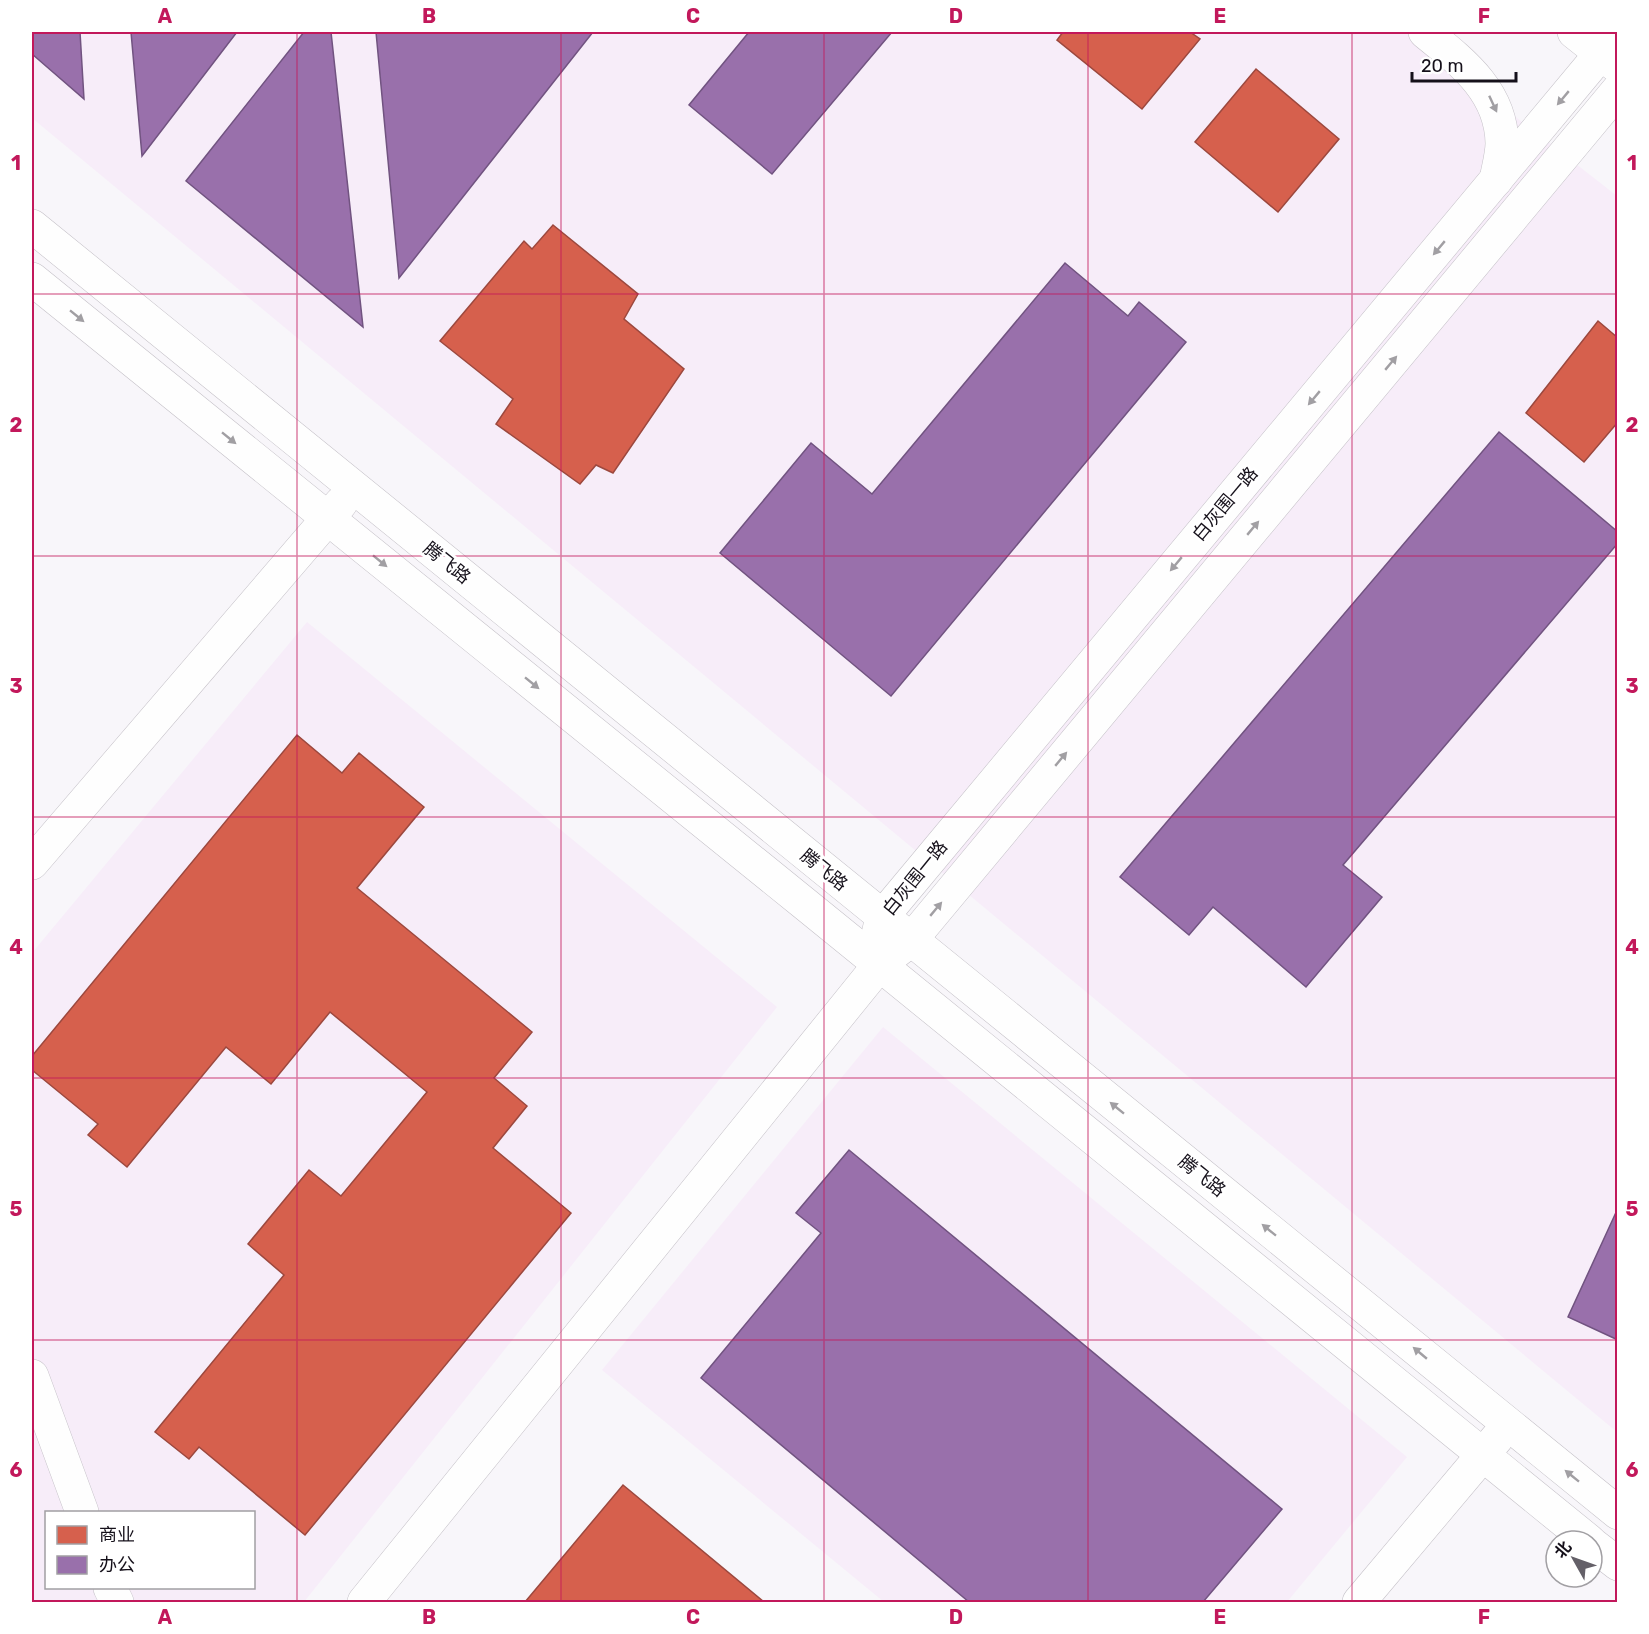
<svg xmlns="http://www.w3.org/2000/svg" width="1649" height="1634" viewBox="0 0 1649 1634" font-family="Rubik,'Noto Sans SC',sans-serif">
<style>
.commercial{fill:#f7edf9;fill-rule:evenodd}
.shops{fill:#d6604d;stroke:#9c483e;stroke-width:1.5}
.offices{fill:#9970ab;stroke:#715380;stroke-width:1.5}
.lines{fill:none;stroke-linecap:round;stroke-linejoin:round}
.minor-casing{stroke:#c4c0c7;stroke-width:34}
.major-casing{stroke:#c4c0c7;stroke-width:34}
.minor{stroke:#fefefe;stroke-width:33}
.major{stroke:#fefefe;stroke-width:33}
.oneway{fill:#a19fa3}
.grid{fill:none;stroke:#c2185b;stroke-width:1.5;stroke-opacity:0.55}
.labels{text-anchor:middle;stroke-width:6;stroke-linejoin:round;paint-order:stroke}
.street-label{font-size:18px;fill:#15101a;stroke:#fff}
.neatline{fill:none;stroke:#c2185b;stroke-width:2}
.grid-label{font-size:20px;text-anchor:middle;font-weight:bold;fill:#c2185b}
</style>
<rect width="100%" height="100%" fill="#f8f6fa"/>
<g class="commercial">
<path d="M32,32H1407L1617,196V1432L32,118Z"/>
<path d="M307,622L777,1007L304,1602H32V953ZM46,1512H254V1588H46Z"/>
<path d="M883,1027L1407,1457L1287,1602H884L602,1370Z"/>
</g>
<g class="shops">
<path d="M1063,32H1190L1200,39L1142,109L1057,40Z"/>
<path d="M1256,69L1339,139L1278,212L1195,142Z"/>
<path d="M553,225L638,294L624,319L684,369L613,473L596,465L580,484L496,424L513,399L440,341L524,241L532,249Z"/>
<path d="M1598,321L1618,338V422L1584,462L1526,413Z"/>
<path d="M297,735L342,773L359,753L424,807L357,888L532,1032L494,1078L527,1106L493,1148L571,1213L305,1535L199,1447L189,1459L155,1432L284,1275L248,1244L309,1170L341,1196L427,1092L330,1012L271,1084L226,1047L127,1167L88,1135L98,1124L32,1070V1056Z"/>
<path d="M623,1485L764,1602H525Z"/>
</g>
<g class="offices">
<path d="M32,32H80L84,99L32,54Z"/>
<path d="M131,32H237L142,156Z"/>
<path d="M304,32H331L363,327L186,181Z"/>
<path d="M376,32H593L399,278Z"/>
<path d="M749,32H892L772,174L689,105Z"/>
<path d="M1065,263L1128,316L1139,302L1186,342L891,696L720,553L811,443L872,494Z"/>
<path d="M1499,432L1618,532V543L1343,865L1382,897L1306,987L1213,907L1189,935L1120,877Z"/>
<path d="M849,1150L1282,1509L1203,1602H969L701,1378L821,1233L796,1213Z"/>
<path d="M1618,1208V1340L1568,1317Z"/>
</g>
<g class="lines">
<defs>
<g id="minor">
<path d="M1425,32C1462,62 1501,91 1502,143C1502,155 1498,168 1496,180"/>
<path d="M32,226L1618,1513"/>
<path d="M32,279L805,904L1589,1541"/>
<path d="M32,863L341,503"/>
<path d="M877,939L882,917L1618,33"/>
<path d="M32,1376L82,1512"/>
<path d="M1592,1544L1618,1564"/>
<path d="M110,1588L117,1602"/>
<path d="M364,1602L880,964L911,940L1618,90"/>
<path d="M1359,1602L1497,1438"/>
</g>
<path id="major" d="M1574,32L1618,67"/>
</defs>
<use href="#minor" class="minor-casing"/>
<use href="#major" class="major-casing"/>
<use href="#minor" class="minor"/>
<use href="#major" class="major"/>
</g>
<defs><path id="oneway-solid" d="M-6-.8H1V-3.2L6.5 0L1 3.2V.8H-6Z" transform="scale(1.5)"/></defs>
<g class="oneway">
<use href="#oneway-solid" transform="translate(1563 98) rotate(130)"/>
<use href="#oneway-solid" transform="translate(1493 104) rotate(65)"/>
<use href="#oneway-solid" transform="translate(1439 248) rotate(130)"/>
<use href="#oneway-solid" transform="translate(77 316) rotate(39)"/>
<use href="#oneway-solid" transform="translate(1391 363) rotate(-50)"/>
<use href="#oneway-solid" transform="translate(1314 398) rotate(130)"/>
<use href="#oneway-solid" transform="translate(229 438) rotate(39)"/>
<use href="#oneway-solid" transform="translate(1253 528) rotate(-50)"/>
<use href="#oneway-solid" transform="translate(380 561) rotate(39)"/>
<use href="#oneway-solid" transform="translate(1176 564) rotate(130)"/>
<use href="#oneway-solid" transform="translate(532 683) rotate(39)"/>
<use href="#oneway-solid" transform="translate(1061 759) rotate(-50)"/>
<use href="#oneway-solid" transform="translate(936 909) rotate(-50)"/>
<use href="#oneway-solid" transform="translate(1117 1108) rotate(-141)"/>
<use href="#oneway-solid" transform="translate(1269 1230) rotate(-141)"/>
<use href="#oneway-solid" transform="translate(1420 1353) rotate(-140)"/>
<use href="#oneway-solid" transform="translate(1572 1476) rotate(-141)"/>
</g>
<path class="grid" d="M297,32V1602M561,32V1602M824,32V1602M1088,32V1602M1352,32V1602M32,294H1618M32,556H1618M32,817H1618M32,1078H1618M32,1340H1618"/>
<g class="labels">
<g class="street-label">
<text transform="translate(1225 504) rotate(-50)" y="6">白灰围一路</text>
<text transform="translate(447 563) rotate(39)" y="6">腾飞路</text>
<text transform="translate(824 870) rotate(39)" y="6">腾飞路</text>
<text transform="translate(915 878) rotate(-51)" y="6">白灰围一路</text>
<text transform="translate(1202 1176) rotate(39)" y="6">腾飞路</text>
</g>
</g>
<rect width="1649" height="1634" fill="none" stroke="#ffffff" stroke-width="66"/>
<rect x="45" y="1511" width="210" height="78" fill="#ffffff" stroke="#a19fa3" stroke-width="1.5"/>
<rect x="57" y="1526" width="30" height="18" fill="#d6604d" stroke="#a19fa3" stroke-width="1.5"/>
<text x="99" y="1541" font-size="18" fill="#15101a">商业</text>
<rect x="57" y="1556" width="30" height="18" fill="#9970ab" stroke="#a19fa3" stroke-width="1.5"/>
<text x="99" y="1571" font-size="18" fill="#15101a">办公</text>
<g transform="translate(1574 1559) rotate(310)"><circle r="28" fill="#ffffff" stroke="#a19fa3" stroke-width="1.5"/>
<path d="M0-4.5L10 22L0 15L-10 22Z" fill="#646068"/>
<text y="-9" font-size="16" font-weight="bold" text-anchor="middle" fill="#15101a">北</text>
</g>
<path d="M1412 72v9h104v-9" fill="none" stroke="#15101a" stroke-width="3"/>
<text x="1421" y="72" font-size="18" fill="#15101a" stroke="#ffffff" stroke-width="4.5" paint-order="stroke">20 m</text>
<rect x="33" y="33" width="1583" height="1568" class="neatline"/>
<g class="grid-label">
<text x="165" y="23">A</text>
<text x="429" y="23">B</text>
<text x="693" y="23">C</text>
<text x="956" y="23">D</text>
<text x="1220" y="23">E</text>
<text x="1484" y="23">F</text>
<text x="16" y="170">1</text>
<text x="1632" y="170">1</text>
<text x="16" y="432">2</text>
<text x="1632" y="432">2</text>
<text x="16" y="693">3</text>
<text x="1632" y="693">3</text>
<text x="16" y="954">4</text>
<text x="1632" y="954">4</text>
<text x="16" y="1216">5</text>
<text x="1632" y="1216">5</text>
<text x="16" y="1477">6</text>
<text x="1632" y="1477">6</text>
<text x="165" y="1624">A</text>
<text x="429" y="1624">B</text>
<text x="693" y="1624">C</text>
<text x="956" y="1624">D</text>
<text x="1220" y="1624">E</text>
<text x="1484" y="1624">F</text>
</g>
</svg>
